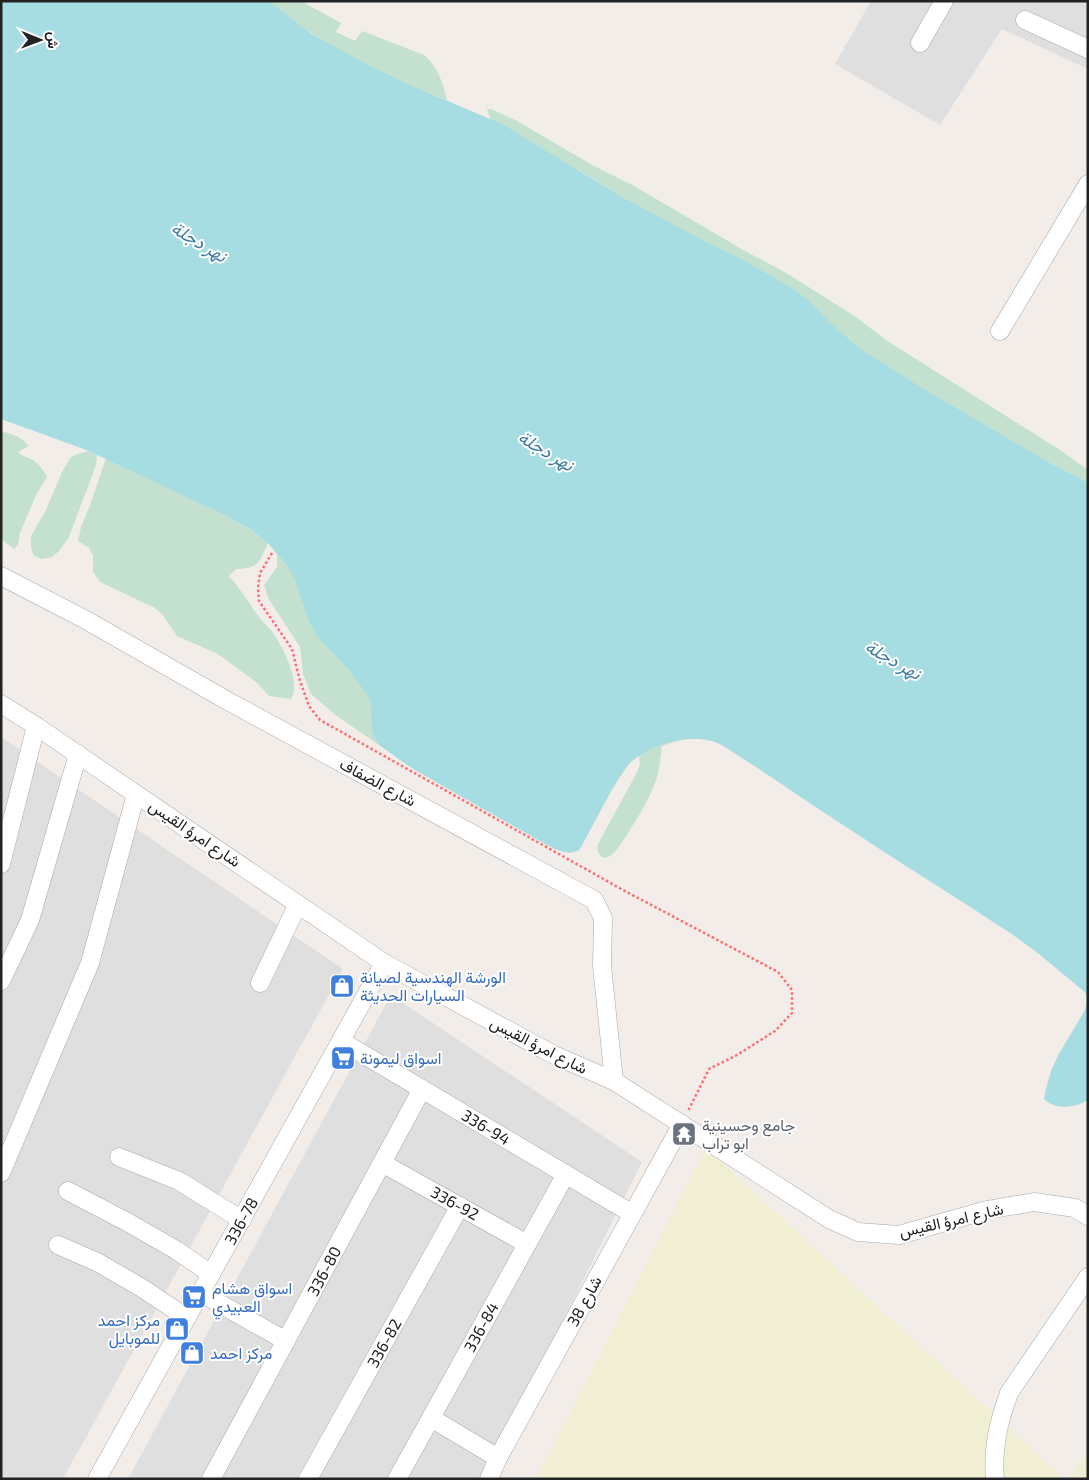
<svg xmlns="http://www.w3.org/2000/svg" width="1089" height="1480" viewBox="0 0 1089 1480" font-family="'Exo 2',Vazirmatn,sans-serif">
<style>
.residential{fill:#e0dfdf}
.farmland{fill:#f1efd3}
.wetland{fill:#c4e1d0}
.water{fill:#a6dde2}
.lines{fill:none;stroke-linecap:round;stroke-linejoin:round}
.minor-casing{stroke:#a9a9a9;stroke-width:19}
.path{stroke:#ff6c73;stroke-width:2.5;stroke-dasharray:2.5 2.5;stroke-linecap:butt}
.minor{stroke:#fff;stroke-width:18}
.labels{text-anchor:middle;stroke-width:4;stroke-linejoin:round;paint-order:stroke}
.street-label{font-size:16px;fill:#222;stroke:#fff}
.shop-label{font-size:16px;fill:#366cbe;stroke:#fff;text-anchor:start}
.worship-label{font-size:16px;fill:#5b616d;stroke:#fff;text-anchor:start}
.water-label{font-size:18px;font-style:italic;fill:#3e7da0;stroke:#fff}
</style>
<rect width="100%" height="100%" fill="#f2ede8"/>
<g class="residential">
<path d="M871,1H1088V69L1002,29L940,125L835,64Z"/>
<path d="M1,737L343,969L63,1479H1Z"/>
<path d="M391,995L642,1162L484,1479H128Z"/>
</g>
<g class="farmland">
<path d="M706,1148L1064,1479H536Z"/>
<path d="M1088,1454V1479H1067Z"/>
</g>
<g class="wetland">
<path d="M261,1H301L341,23L336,32L355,41L362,31L424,55C438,66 443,84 447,100L429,93H422L335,53L324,41Z"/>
<path d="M487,109H491L517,121L594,166L634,186L745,251L783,271L853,315L889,342L1060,450L1088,470V500L872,362L869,354L718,256L578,170L571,171L493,126Z"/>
<path d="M1,431C12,434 22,437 29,446L18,452C22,456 24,456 29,458C37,461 43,470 47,477L36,495L20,533L18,545L14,549L1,539Z"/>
<path d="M89,451L97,455L96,465L69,537L59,551L52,557L42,559L34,556L31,548V536L46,510L62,472L70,458L77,454Z"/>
<path d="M106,458L220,513L252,530L268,543L584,663L1088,953V1100C1074,1108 1056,1110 1044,1099C1048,1066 1068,1039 1084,1012C1087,1006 1089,999 1085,993C1081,987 1073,982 1068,978C1050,962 1031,948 1012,934L719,743C697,736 684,738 662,746C660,757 660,769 656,780C650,799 630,831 618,848C616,850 613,854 610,856C601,862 596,852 598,844L636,774L640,764L639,756L630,762L615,785L579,850L570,853L565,852L540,841L415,770L337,716L311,694L303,674L300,647L268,598L264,585L277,567V554L268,543C260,561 259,569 236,569L229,576C241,589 250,605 261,620C264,624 269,627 272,631C282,646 302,682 291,699L269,696L256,682L218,654L177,636L162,614L155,608L100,582L93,572V556L89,548L78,541L81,527L90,505Z"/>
</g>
<path class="water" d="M1,1H268L312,34L364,63L405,83L502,124L622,197L704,241L741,259L792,288L808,300L831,324L858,347L922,388L1053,465L1088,483V1100C1074,1108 1056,1110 1044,1099L1052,1069L1058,1056L1084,1012L1088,999L1086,993L1038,953L1012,934C946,891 880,850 814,806C789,790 765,772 739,756C730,750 722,744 712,741C688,735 661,742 640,755C616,769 595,825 579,850C566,857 551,847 540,841L415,770L397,758L380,745L375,738L372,728L371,704L368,696L349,670L317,636L308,619L295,580L287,565L268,543L252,530L220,513L89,451L1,419Z"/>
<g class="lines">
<defs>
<g id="minor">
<path d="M1025,20L1088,49"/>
<path d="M920,43L944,1"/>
<path d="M1000,331L1088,184"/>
<path d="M1,576L86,620L226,700L594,900L603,918L602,966L614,1081"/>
<path d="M1,704L36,726L384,963L554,1055L614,1081L829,1219L858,1232L899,1235L987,1210L1034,1202L1075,1208L1088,1216"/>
<path d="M1,864L36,726"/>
<path d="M1,981L30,920L78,754"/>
<path d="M260,983L298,904"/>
<path d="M341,1041L631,1213"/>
<path d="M119,1157L179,1181L242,1220"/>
<path d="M382,1163L527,1244"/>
<path d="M1,1173L90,963L136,794"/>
<path d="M68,1191L129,1223L176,1250L211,1274"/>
<path d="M58,1245L97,1262L142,1288L187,1318"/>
<path d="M201,1293L286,1341"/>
<path d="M431,1418L498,1458"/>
<path d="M97,1479L384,963"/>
<path d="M211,1479L422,1089"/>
<path d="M308,1479L460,1206"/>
<path d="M397,1479L566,1174"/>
<path d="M489,1479L498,1458L682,1124"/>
<path d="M995,1479C992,1448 999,1421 1009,1393L1088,1277"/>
</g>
</defs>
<use href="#minor" class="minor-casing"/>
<path class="path" d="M272,553L260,573L258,588L259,601L292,649L300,681L309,706L320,720L623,890L778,972L792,990V1013L775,1031L737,1055L709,1069L688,1111"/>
<use href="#minor" class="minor"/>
</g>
<defs>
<symbol id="shop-square" viewBox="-11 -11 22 22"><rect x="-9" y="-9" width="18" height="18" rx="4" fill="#3f7fe0" stroke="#fff"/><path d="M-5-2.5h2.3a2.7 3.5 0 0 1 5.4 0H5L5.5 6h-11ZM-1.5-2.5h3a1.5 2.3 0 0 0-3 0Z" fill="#fff"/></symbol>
<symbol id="supermarket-square" viewBox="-11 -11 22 22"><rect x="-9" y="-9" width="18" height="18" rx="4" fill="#3f7fe0" stroke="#fff"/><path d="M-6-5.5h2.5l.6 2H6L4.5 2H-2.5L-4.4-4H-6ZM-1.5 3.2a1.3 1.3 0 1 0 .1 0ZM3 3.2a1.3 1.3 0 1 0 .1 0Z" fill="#fff"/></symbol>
<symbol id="temple-square" viewBox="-11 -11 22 22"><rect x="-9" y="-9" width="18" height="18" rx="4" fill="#6b7280" stroke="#fff"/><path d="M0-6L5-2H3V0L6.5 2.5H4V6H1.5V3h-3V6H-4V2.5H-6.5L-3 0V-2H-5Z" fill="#fff"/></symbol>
</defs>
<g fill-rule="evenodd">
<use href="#shop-square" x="328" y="972" width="28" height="28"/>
<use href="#supermarket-square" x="329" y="1044" width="28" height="28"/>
<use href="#temple-square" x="670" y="1120" width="28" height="28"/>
<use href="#supermarket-square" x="180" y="1283" width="28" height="28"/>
<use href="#shop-square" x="163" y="1315" width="28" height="28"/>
<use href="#shop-square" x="178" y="1339" width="28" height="28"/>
</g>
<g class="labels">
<g class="street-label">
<text transform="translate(378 782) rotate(28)" y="6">شارع الضفاف</text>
<text transform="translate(195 833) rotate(34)" y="6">شارع امرؤ القيس</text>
<text transform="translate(539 1045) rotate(27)" y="6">شارع امرؤ القيس</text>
<text transform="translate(486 1127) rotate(31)" y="6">336-94</text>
<text transform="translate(455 1203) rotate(29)" y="6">336-92</text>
<text transform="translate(951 1220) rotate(-13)" y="6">شارع امرؤ القيس</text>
<text transform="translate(241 1221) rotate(-61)" y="6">336-78</text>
<text transform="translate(324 1271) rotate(-62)" y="6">336-80</text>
<text transform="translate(584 1301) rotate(-62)" y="6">شارع 38</text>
<text transform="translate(481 1327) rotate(-61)" y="6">336-84</text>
<text transform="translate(384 1343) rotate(-61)" y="6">336-82</text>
</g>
<g class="shop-label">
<text x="360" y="983">الورشة الهندسية لصيانة<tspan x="360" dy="18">السيارات الحديثة</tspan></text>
<text x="360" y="1064">اسواق ليمونة</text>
<text x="212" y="1294">اسواق هشام<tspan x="212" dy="18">العبيدي</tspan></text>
<text x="160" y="1326" text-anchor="end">مركز احمد<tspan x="160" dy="18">للموبايل</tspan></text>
<text x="210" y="1359">مركز احمد</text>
</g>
<g class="worship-label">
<text x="702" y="1131">جامع وحسينية<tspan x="702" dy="18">ابو تراب</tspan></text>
</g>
<g class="water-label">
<text transform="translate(199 242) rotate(31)" y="6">نهر دجلة</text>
<text transform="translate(546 451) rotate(31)" y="6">نهر دجلة</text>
<text transform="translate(893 660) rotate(30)" y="6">نهر دجلة</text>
</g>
</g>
<rect width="1089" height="1480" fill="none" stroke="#222222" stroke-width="5"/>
<g transform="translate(40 40) rotate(91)" stroke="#ffffff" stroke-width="4" paint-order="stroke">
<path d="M0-4L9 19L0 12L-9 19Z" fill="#222222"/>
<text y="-8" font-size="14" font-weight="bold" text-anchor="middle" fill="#222222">ش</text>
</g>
</svg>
